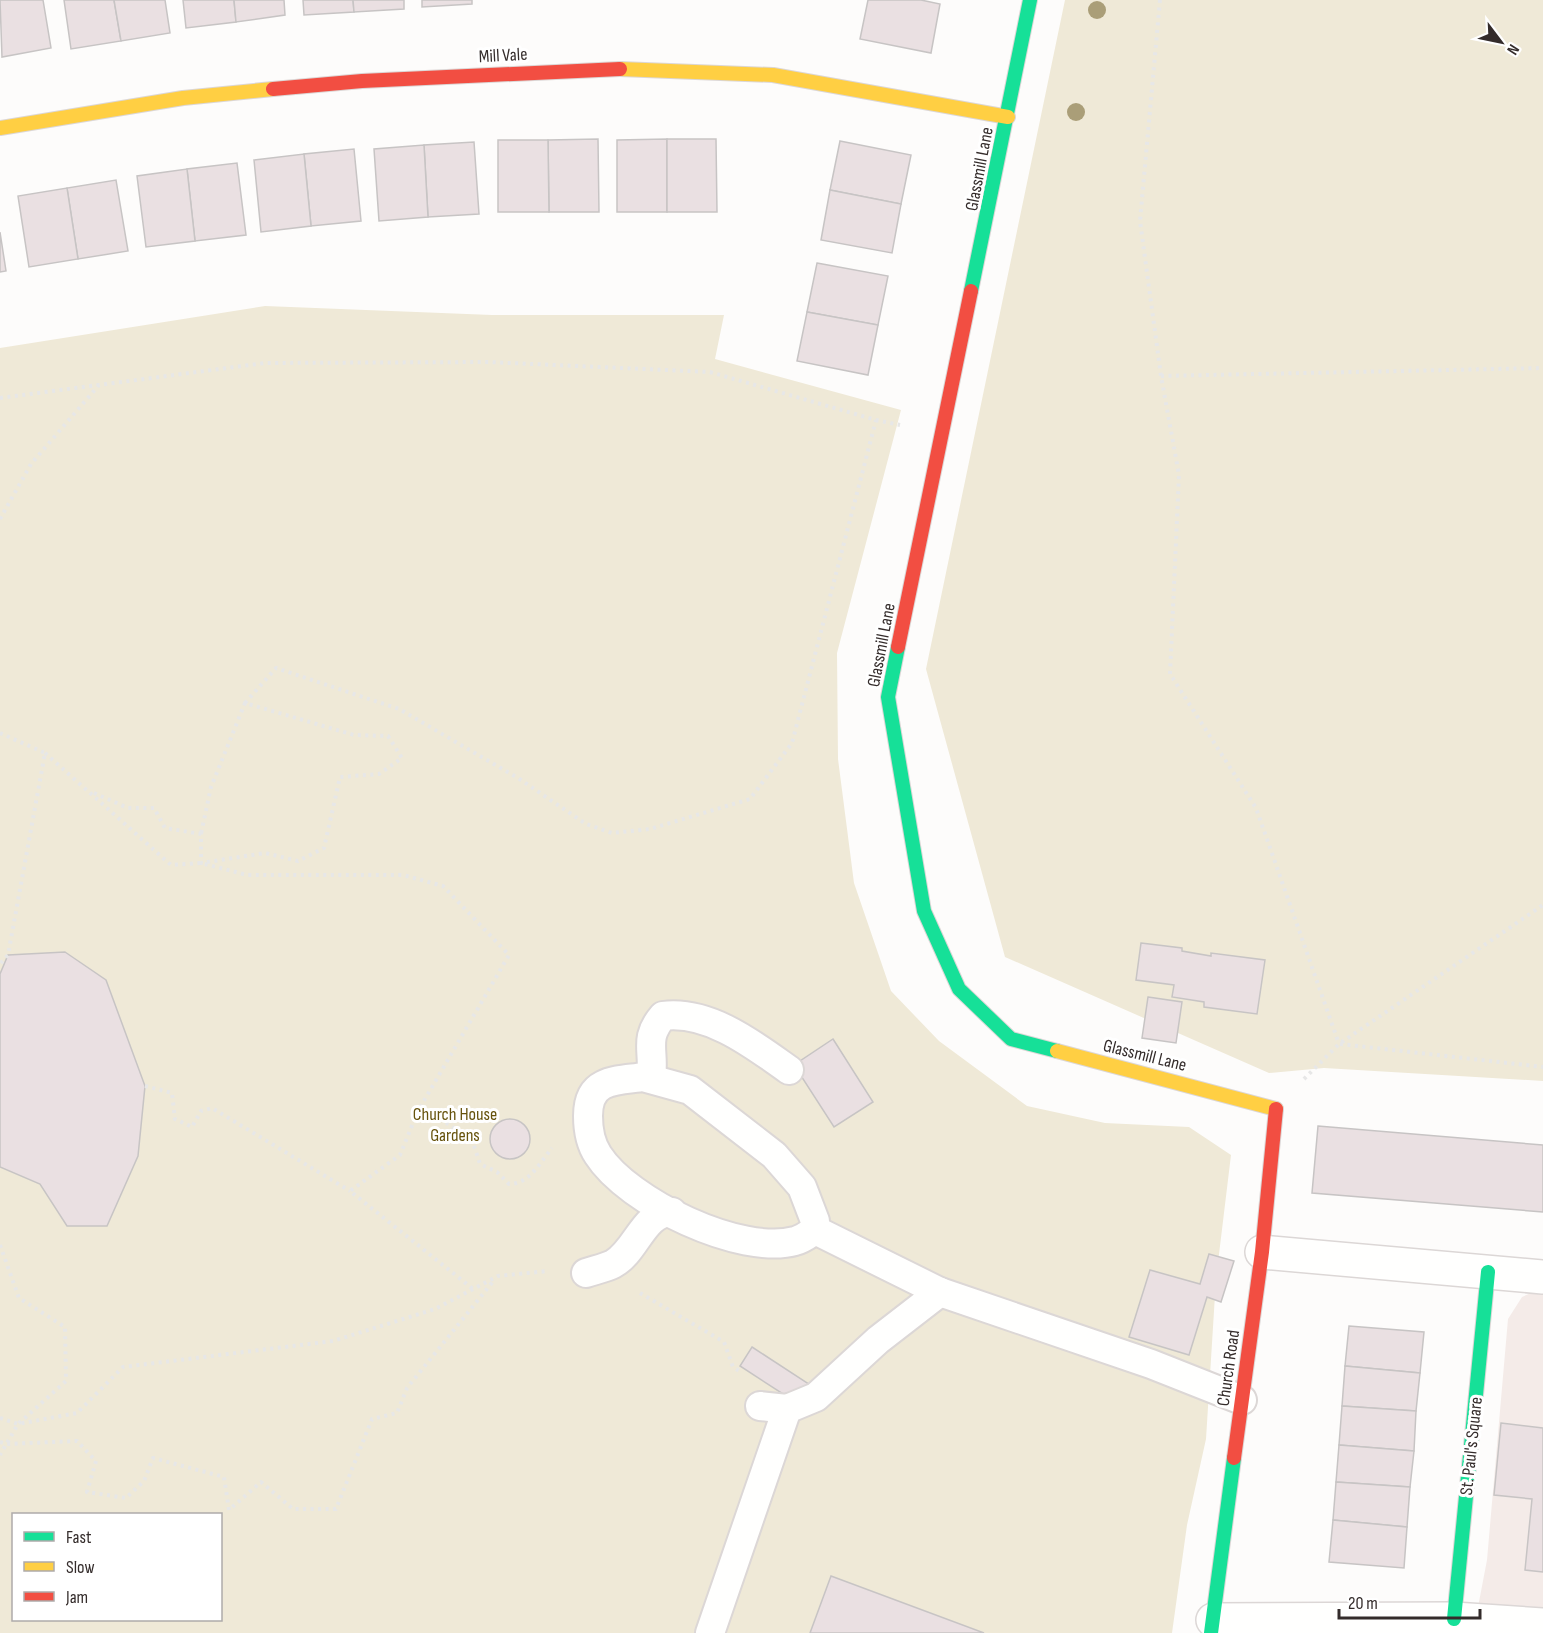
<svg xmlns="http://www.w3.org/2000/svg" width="1543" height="1633" viewBox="0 0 1543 1633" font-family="'Sofia Sans Condensed',sans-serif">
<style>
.built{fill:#f4ebe8}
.green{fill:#efe9d7;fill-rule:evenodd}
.building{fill:#eae0e2;stroke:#c7c4c4;stroke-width:1.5}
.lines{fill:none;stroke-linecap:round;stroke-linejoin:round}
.lane-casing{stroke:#dcd7d6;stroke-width:32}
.street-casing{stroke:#dcd7d6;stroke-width:36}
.fast-casing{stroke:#dcd7d6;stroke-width:16}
.slow-casing{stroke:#dcd7d6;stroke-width:16}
.jam-casing{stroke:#dcd7d6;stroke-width:16}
.path{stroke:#e7e7e7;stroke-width:4;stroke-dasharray:3 4.5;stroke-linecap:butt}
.lane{stroke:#fffffe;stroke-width:28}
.street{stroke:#fffffe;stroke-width:33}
.fast{stroke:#16e098;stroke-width:14}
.slow{stroke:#ffcf43;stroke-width:14}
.jam{stroke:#f24e42;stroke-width:14}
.tree{fill:#aa9e78}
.labels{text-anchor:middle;stroke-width:6;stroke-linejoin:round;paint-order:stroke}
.street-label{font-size:18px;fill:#342c2b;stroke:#fff}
.park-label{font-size:18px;fill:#66520c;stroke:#fff}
</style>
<rect width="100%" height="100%" fill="#fdfcfb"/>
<path class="built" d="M1533,1292L1543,1293V1633H1473L1487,1560L1508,1319L1522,1297Z"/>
<g class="green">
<path d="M1065,0H1543V1081L1324,1068L1269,1073L1005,957L926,669Z"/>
<path d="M265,306L492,315H724L715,359L901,410L837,653L838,759L854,883L891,991L939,1041L1027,1106L1105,1123L1189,1127L1231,1155L1216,1279L1206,1439L1187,1525L1172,1633H984L831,1576L810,1633H0V348ZM14,1514H220V1620H14Z"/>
</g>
<g class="building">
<path d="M0,0H43L51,48L2,57Z"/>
<path d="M64,0H114L121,41L71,49Z"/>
<path d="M114,0H165L170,33L121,41Z"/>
<path d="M183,0H234L236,22L186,28Z"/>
<path d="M234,0H284L285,15L236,22Z"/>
<path d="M303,0H353L354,12L304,15Z"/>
<path d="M353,0H404V9L354,12Z"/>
<path d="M422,0H472V4L422,7Z"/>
<path d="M868,0H921L940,4L931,53L860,39Z"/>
<path d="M598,139L599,212H549L548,140Z"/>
<path d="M667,139V212H617V140Z"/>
<path d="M667,139H716L717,212H667Z"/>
<path d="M498,140H548L549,212H498Z"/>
<path d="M840,141L911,155L901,204L830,190Z"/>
<path d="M474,142L479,214L428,217L424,145Z"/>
<path d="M424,145L428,217L379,221L374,149Z"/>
<path d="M354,149L361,221L311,226L304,154Z"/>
<path d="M304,154L311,226L261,232L254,160Z"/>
<path d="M237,163L246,235L195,241L187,169Z"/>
<path d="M187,169L195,241L146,247L137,176Z"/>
<path d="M116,180L128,251L78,259L67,188Z"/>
<path d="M67,188L78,259L29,267L18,196Z"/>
<path d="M830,190L901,204L892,253L821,240Z"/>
<path d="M0,232L6,271L0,272Z"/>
<path d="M817,263L888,276L878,325L807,312Z"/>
<path d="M807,312L878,325L868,375L797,361Z"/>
<path d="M1141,943L1182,948V951L1211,956V953L1265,960L1257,1014L1204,1007V1002L1172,997L1174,985L1136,980Z"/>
<path d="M65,952L106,980L145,1086L138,1156L107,1226H67L40,1184L0,1167V974L8,955Z"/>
<path d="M1148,997L1182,1002L1176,1043L1142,1038Z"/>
<path d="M833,1039L873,1102L834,1127L794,1065Z"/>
<circle cx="510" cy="1139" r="20"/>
<path d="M1318,1126L1543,1145V1212L1312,1193Z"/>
<path d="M1209,1254L1234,1261L1221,1302L1207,1297L1189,1355L1129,1337L1150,1270L1200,1284Z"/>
<path d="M1349,1326L1424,1332L1420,1373L1345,1366Z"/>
<path d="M752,1347L815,1388L783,1394L740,1366Z"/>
<path d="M1345,1366L1420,1373L1416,1411L1342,1406Z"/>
<path d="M1342,1406L1416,1411L1414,1451L1339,1445Z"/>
<path d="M1501,1423L1543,1428V1572L1525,1570L1532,1499L1494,1495Z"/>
<path d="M1339,1445L1414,1451L1410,1487L1336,1482Z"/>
<path d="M1336,1482L1410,1487L1407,1527L1333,1520Z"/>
<path d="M1333,1520L1407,1527L1404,1568L1329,1562Z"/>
<path d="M831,1576L984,1633H810Z"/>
</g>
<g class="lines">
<defs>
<g id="lane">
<path d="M643,1077L690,1090L774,1155L802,1187L815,1221V1230C809,1234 803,1239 795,1241C741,1256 628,1202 598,1155C590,1143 588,1130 588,1116C588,1104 591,1091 603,1085C614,1079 631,1079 643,1077Z"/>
<path d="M651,1077C655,1051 643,1039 663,1016C709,1010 754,1045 789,1070"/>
<path d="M815,1230L940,1292L1151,1364L1242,1400"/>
<path d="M586,1273C595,1270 605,1268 613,1264C637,1251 643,1212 672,1212"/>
<path d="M760,1406L787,1409"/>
<path d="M710,1633L787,1409L816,1397L878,1340L940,1292"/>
</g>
<g id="street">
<path d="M1262,1252L1543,1277"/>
<path d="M1213,1620L1454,1619L1543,1625"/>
</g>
<g id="fast">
<path d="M971,291L1030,0"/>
<path d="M898,647L888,697L924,911L959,989L1011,1039L1057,1051"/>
<path d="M1454,1619L1488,1272"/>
<path d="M1211,1633L1234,1458"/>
</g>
<g id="slow">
<path d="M620,69L773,75L1008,117"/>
<path d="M0,128L183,98L273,89"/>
<path d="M1057,1051L1276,1109"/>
</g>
<g id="jam">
<path d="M273,89L362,81L620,69"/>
<path d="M898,647L971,291"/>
<path d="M1234,1458L1262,1252L1276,1109"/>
</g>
</defs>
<use href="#lane" class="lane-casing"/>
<use href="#street" class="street-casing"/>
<use href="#fast" class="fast-casing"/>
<use href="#slow" class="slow-casing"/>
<use href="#jam" class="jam-casing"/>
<g class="path">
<path d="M1160,0L1140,221L1161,376L1179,475L1170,674L1256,808L1339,1044"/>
<path d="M1161,376L1543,368"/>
<path d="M0,398L98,385"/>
<path d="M0,519L31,464L99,385L265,363L488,362L710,372L876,420L900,425"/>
<path d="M245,703L276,668L399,709L518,778L586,824L612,833L650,829L750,799L792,743L876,420"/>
<path d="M0,733L45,753L8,955L0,964"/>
<path d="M45,753L171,865L201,863L247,875H403L443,886L509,955L418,1111L400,1155L350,1191L473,1289"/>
<path d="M94,793L128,808H154L165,828L201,834V863L265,853L298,861L324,848L340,777L379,774L402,758L388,736L354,735L245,703L211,787L201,834"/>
<path d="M1340,1044L1543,1067"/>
<path d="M1304,1079L1339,1044L1543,905"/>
<path d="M145,1086L172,1093L175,1119L192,1127L201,1111L212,1108L350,1191"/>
<path d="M421,1106L472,1140L480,1164L497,1172L509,1184C530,1184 540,1162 552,1148"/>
<path d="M0,1245L19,1298L65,1327L66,1381L18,1424L0,1455"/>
<path d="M640,1293L724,1342L733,1367L741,1372"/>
<path d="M0,1418L18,1424L77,1413L123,1367L333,1341L435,1309L498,1276L548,1271"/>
<path d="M0,1442L6,1444L77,1441L96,1461L87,1492L126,1498L144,1481L153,1458L224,1477L229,1510L261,1482L293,1509H336L372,1419L397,1413L407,1388L495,1279"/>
</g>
<use href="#lane" class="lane"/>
<use href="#street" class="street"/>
<use href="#fast" class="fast"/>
<use href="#slow" class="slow"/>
<use href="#jam" class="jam"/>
</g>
<g class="tree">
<circle cx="1097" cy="10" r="9"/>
<circle cx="1076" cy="112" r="9"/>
</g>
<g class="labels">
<g class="street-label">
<text transform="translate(503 55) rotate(-3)" y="6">Mill Vale</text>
<text transform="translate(979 169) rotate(-79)" y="6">Glassmill Lane</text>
<text transform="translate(881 645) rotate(-79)" y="6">Glassmill Lane</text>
<text transform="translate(1145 1055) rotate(14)" y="6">Glassmill Lane</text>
<text transform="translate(1228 1368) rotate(-82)" y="6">Church Road</text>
<text transform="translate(1471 1446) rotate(-84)" y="6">St. Paul's Square</text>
</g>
<g class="park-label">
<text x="455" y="1120">Church House<tspan x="455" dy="21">Gardens</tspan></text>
</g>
</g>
<rect x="12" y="1513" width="210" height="108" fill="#ffffff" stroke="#aeabaa" stroke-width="1.5"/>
<rect x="24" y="1532" width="30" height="9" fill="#16e098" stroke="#aeabaa" stroke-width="1.5"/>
<text x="66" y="1543" font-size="18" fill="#342c2b">Fast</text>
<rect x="24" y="1562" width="30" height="9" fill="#ffcf43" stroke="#aeabaa" stroke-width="1.5"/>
<text x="66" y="1573" font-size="18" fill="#342c2b">Slow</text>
<rect x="24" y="1592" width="30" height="9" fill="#f24e42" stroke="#aeabaa" stroke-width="1.5"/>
<text x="66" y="1603" font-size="18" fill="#342c2b">Jam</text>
<g transform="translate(1501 42) rotate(122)" stroke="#ffffff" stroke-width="4.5" paint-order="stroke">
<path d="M0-4.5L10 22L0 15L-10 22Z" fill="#342c2b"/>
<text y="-9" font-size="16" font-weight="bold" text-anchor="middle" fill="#342c2b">N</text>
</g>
<path d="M1339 1609v9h141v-9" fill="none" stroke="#342c2b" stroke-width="3"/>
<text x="1348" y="1609" font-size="18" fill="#342c2b" stroke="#ffffff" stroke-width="4.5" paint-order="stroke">20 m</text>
</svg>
